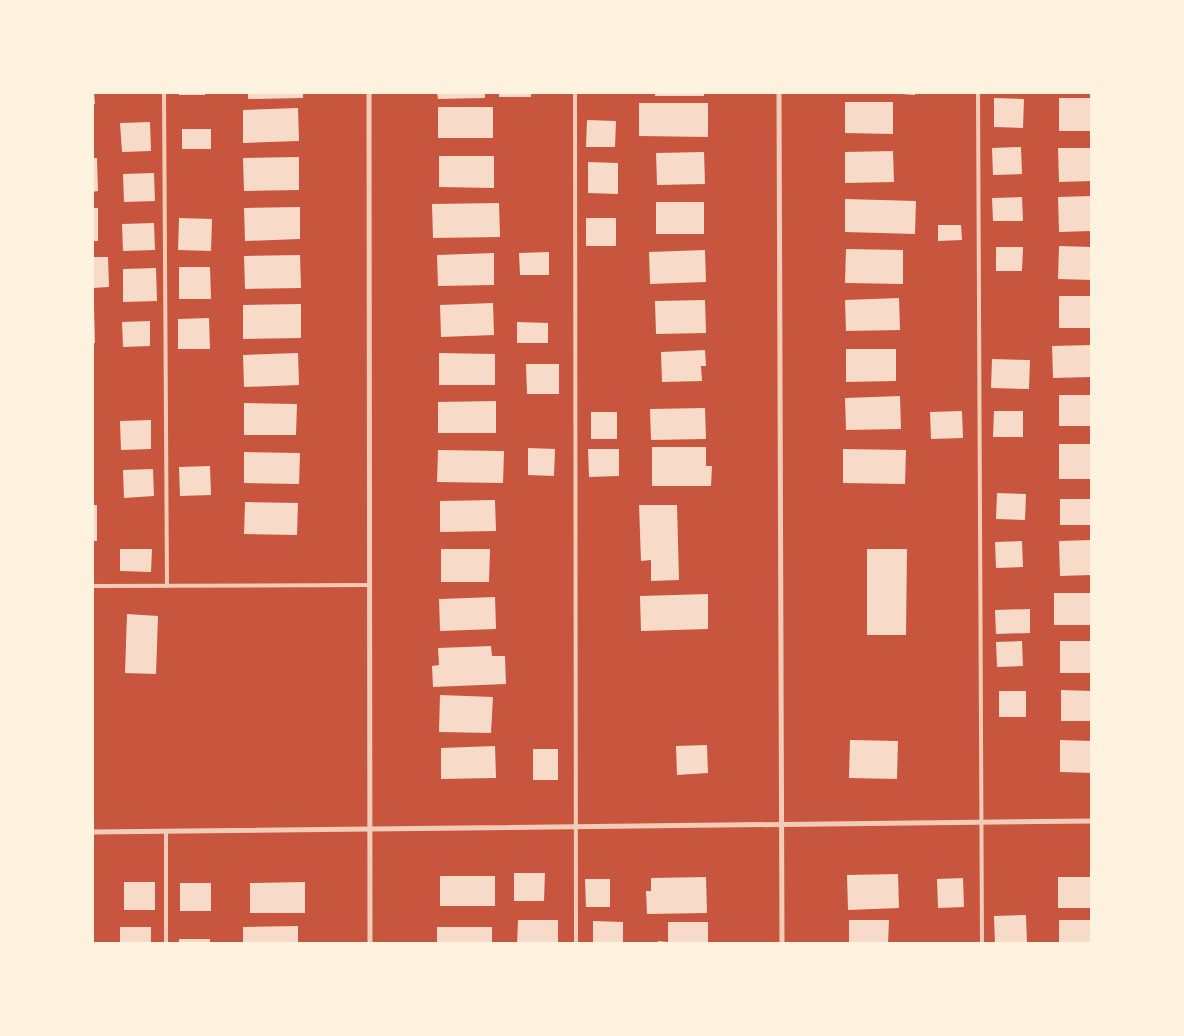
<svg xmlns="http://www.w3.org/2000/svg" width="1184" height="1036" viewBox="0 0 1184 1036" font-family="Karla,sans-serif">
<style>
.building{fill:#f7dbc8}
.lines{fill:none;stroke-linecap:round;stroke-linejoin:round}
.service{stroke:#f1ccb7;stroke-width:4}
.minor{stroke:#f1ccb7;stroke-width:5}
</style>
<rect width="100%" height="100%" fill="#c8553d"/>
<g class="building">
<path d="M92,92H94L95,104H92Z"/>
<rect x="179" y="92" width="26" height="3"/>
<path d="M248,92H303V98L248,99Z"/>
<path d="M437,92H485V98L438,99Z"/>
<rect x="499" y="92" width="32" height="5"/>
<rect x="655" y="92" width="49" height="4"/>
<path d="M901,92H915V95L901,94Z"/>
<path d="M994,98L1024,99L1023,128L994,127Z"/>
<rect x="1059" y="98" width="33" height="33"/>
<path d="M845,102H893V134L845,133Z"/>
<path d="M639,103H708V137L639,136Z"/>
<rect x="438" y="107" width="55" height="31"/>
<path d="M298,108L299,141L243,143V110Z"/>
<path d="M587,120L616,121L615,147H586Z"/>
<path d="M150,122L151,151L122,152L120,123Z"/>
<rect x="182" y="129" width="29" height="20"/>
<path d="M1021,147L1022,174L993,175L992,148Z"/>
<path d="M1058,148H1092V181L1059,182Z"/>
<path d="M893,151L894,182L845,183V152Z"/>
<path d="M704,152L705,184L657,185L656,153Z"/>
<path d="M439,156H494V188L439,187Z"/>
<path d="M299,157V190L244,191L243,158Z"/>
<path d="M92,158H97L98,191L92,192Z"/>
<path d="M588,162L618,163V194L588,193Z"/>
<path d="M154,173L155,201L124,202L123,174Z"/>
<path d="M1092,196V231L1059,232L1058,197Z"/>
<path d="M1022,197L1023,221H993L992,198Z"/>
<path d="M845,199L916,201L915,234L845,232Z"/>
<rect x="656" y="202" width="48" height="32"/>
<path d="M499,203L500,237L433,238L432,204Z"/>
<path d="M300,207V239L245,241L244,208Z"/>
<rect x="92" y="208" width="6" height="33"/>
<path d="M179,218L212,219L211,251L178,250Z"/>
<rect x="586" y="218" width="30" height="28"/>
<path d="M154,223L155,250L123,251L122,224Z"/>
<path d="M938,225H961L962,240L938,241Z"/>
<path d="M1059,246L1092,247V280L1058,279Z"/>
<path d="M996,247H1023L1022,271H996Z"/>
<path d="M846,249L903,250V284L845,283Z"/>
<path d="M705,250L706,282L650,284L649,252Z"/>
<path d="M549,252V275H520L519,253Z"/>
<path d="M494,253V285L438,286L437,255Z"/>
<path d="M300,255L301,288L245,289L244,256Z"/>
<path d="M92,257H108L109,287L92,288Z"/>
<path d="M179,267H210L211,299H179Z"/>
<path d="M156,268L157,301L123,302V269Z"/>
<rect x="1059" y="296" width="33" height="32"/>
<path d="M899,298L900,330L846,331L845,300Z"/>
<path d="M705,300L706,333L656,334L655,301Z"/>
<path d="M493,303L494,335L441,337L440,305Z"/>
<path d="M301,304V338L243,339V305Z"/>
<path d="M92,307H94L95,343H92Z"/>
<path d="M209,318L210,349H178V319Z"/>
<path d="M150,321V346L123,347L122,322Z"/>
<path d="M517,322L548,323V343H517Z"/>
<path d="M1092,345V377L1053,378L1052,346Z"/>
<path d="M846,349H896V381L846,382Z"/>
<path d="M705,350L706,366H701L702,381L662,382L661,352Z"/>
<path d="M298,353L299,385L244,387L243,355Z"/>
<path d="M439,353L495,354V385H439Z"/>
<path d="M992,359L1030,360L1029,389L991,388Z"/>
<path d="M526,364H559V394H527Z"/>
<rect x="1059" y="395" width="33" height="31"/>
<path d="M900,396L901,429L846,430L845,398Z"/>
<path d="M496,401V433H438V402Z"/>
<path d="M244,403L297,404L296,435H244Z"/>
<path d="M705,408L706,439L651,440L650,409Z"/>
<path d="M962,411L963,438L931,439L930,412Z"/>
<path d="M994,411H1023V437H993Z"/>
<rect x="591" y="412" width="26" height="27"/>
<path d="M151,420V449L121,450L120,421Z"/>
<rect x="1059" y="444" width="33" height="35"/>
<path d="M652,447H706V466H712L711,486H652Z"/>
<path d="M528,448L555,449L554,476L528,475Z"/>
<path d="M588,449H619V476L589,477Z"/>
<path d="M843,449L906,450L905,484L843,483Z"/>
<path d="M438,450L504,451L503,483L437,482Z"/>
<path d="M244,452L300,453L299,484L244,483Z"/>
<path d="M210,466L211,495L180,496L179,467Z"/>
<path d="M153,469L154,496L124,498L123,470Z"/>
<path d="M997,493L1026,494L1025,520L996,519Z"/>
<rect x="1060" y="499" width="32" height="26"/>
<path d="M495,500L496,531L440,532V501Z"/>
<path d="M245,502L298,503L297,535L244,534Z"/>
<rect x="92" y="505" width="5" height="36"/>
<path d="M639,505H677L679,580L651,581V560L641,561Z"/>
<path d="M1092,540V575L1060,576L1059,541Z"/>
<path d="M1022,541L1023,567L996,568L995,542Z"/>
<path d="M120,549H152L151,572L120,571Z"/>
<path d="M441,549H490L489,582H441Z"/>
<path d="M867,549H907L906,635H867Z"/>
<rect x="1054" y="593" width="38" height="32"/>
<path d="M708,594V629L641,631L640,596Z"/>
<path d="M495,597L496,629L440,631L439,599Z"/>
<path d="M1030,609V633L996,634L995,610Z"/>
<path d="M127,614L158,616L156,674L125,673Z"/>
<path d="M1022,641L1023,666L997,667L996,642Z"/>
<rect x="1060" y="641" width="32" height="32"/>
<path d="M491,646L492,656H505L506,684L433,687L432,666L439,665L438,648Z"/>
<path d="M1061,690L1092,691V721H1061Z"/>
<rect x="999" y="691" width="27" height="26"/>
<path d="M440,695L493,697L491,733L439,732Z"/>
<path d="M850,740L898,741L897,779L849,778Z"/>
<path d="M1060,740L1092,741V773L1060,772Z"/>
<path d="M707,745L708,773L677,775L676,746Z"/>
<path d="M495,746L496,778L441,779V748Z"/>
<rect x="533" y="749" width="25" height="31"/>
<path d="M514,873H545L544,901H514Z"/>
<path d="M898,874L899,908L848,910L847,875Z"/>
<rect x="440" y="876" width="55" height="30"/>
<path d="M706,877L707,913L647,914L646,891H651V878Z"/>
<rect x="1058" y="877" width="34" height="31"/>
<path d="M963,878L964,907L938,908L937,879Z"/>
<path d="M585,879H610V907H586Z"/>
<rect x="124" y="882" width="31" height="28"/>
<path d="M305,882V913H250V883Z"/>
<rect x="180" y="883" width="31" height="28"/>
<path d="M1026,915L1027,944H995L994,916Z"/>
<path d="M518,920H558V944H517Z"/>
<path d="M849,920H889L888,944H849Z"/>
<rect x="1059" y="920" width="33" height="24"/>
<path d="M593,921L623,922V944H593Z"/>
<path d="M668,922H708V944H658V941L668,942Z"/>
<path d="M298,926V944H243V927Z"/>
<rect x="120" y="927" width="31" height="17"/>
<rect x="437" y="927" width="55" height="17"/>
<rect x="179" y="939" width="31" height="5"/>
</g>
<g class="lines">
<g class="service">
<path d="M164,92L167,586"/>
<path d="M575,92L576,944"/>
<path d="M978,92L982,944"/>
<path d="M92,586L369,585"/>
<path d="M166,832V944"/>
</g>
<g class="minor">
<path d="M369,92L370,944"/>
<path d="M779,92L782,944"/>
<path d="M92,832L1092,821"/>
</g>
</g>
<rect width="1184" height="1036" fill="none" stroke="#fff3e0" stroke-width="188"/>
</svg>
